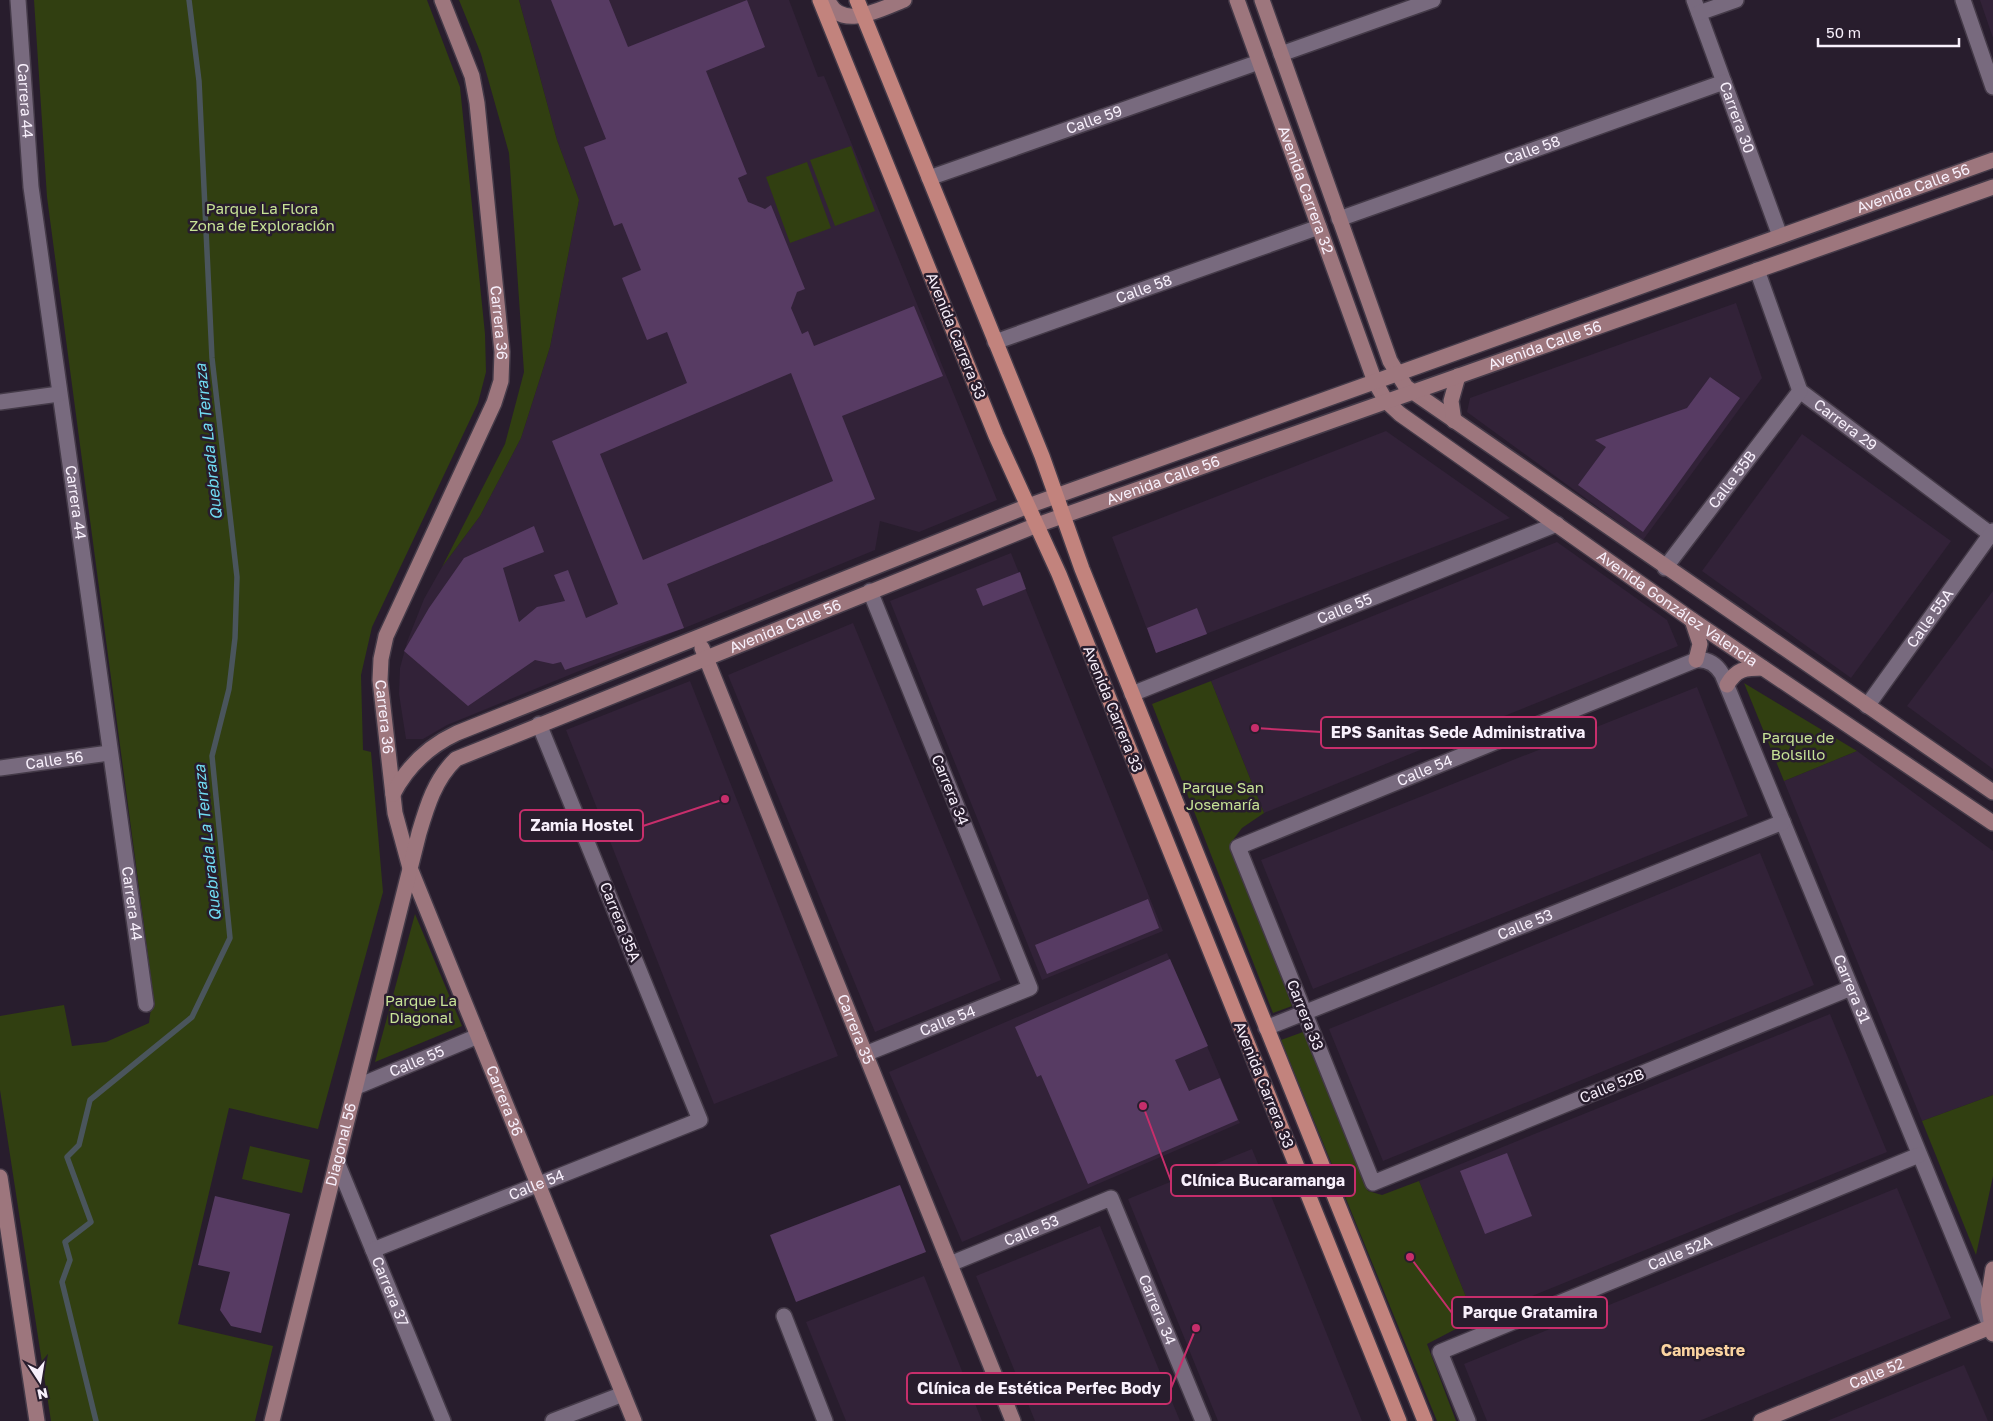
<svg xmlns="http://www.w3.org/2000/svg" width="1993" height="1421" viewBox="0 0 1993 1421" font-family="'Golos Text',sans-serif">
<style>
.built{fill:#322238}
.green{fill:#313f11}
.lines{fill:none;stroke-linecap:round;stroke-linejoin:round}
.stream{stroke:#4a555c;stroke-width:5.5}
.building{fill:#573b63;fill-rule:evenodd}
.street-casing{stroke:#443a48;stroke-width:18}
.secondary-casing{stroke:#443a48;stroke-width:18}
.primary-casing{stroke:#443a48;stroke-width:18}
.street{stroke:#786a7e;stroke-width:15}
.secondary{stroke:#9d767d;stroke-width:15}
.primary{stroke:#c2837d;stroke-width:15}
.labels{text-anchor:middle;stroke-width:5;stroke-linejoin:round;paint-order:stroke}
.street-label{font-size:15px;fill:#f8f0fc;stroke:#281d2d}
.park-label{font-size:15px;fill:#c7e396;stroke:#281d2d}
.water-label{font-size:16px;font-style:italic;fill:#71dcf3;stroke:#281d2d}
.neighbourhood-label{font-size:16px;font-weight:bold;fill:#fbd4a0;stroke:#281d2d}
.leader{fill:none;stroke:#c72e6b;stroke-width:2}
.callout-dot{fill:#c72e6b;stroke:#281d2d;stroke-width:2}
.callout{fill:#281d2d;stroke:#c72e6b;stroke-width:2}
.callout-label{font-size:16px;text-anchor:middle;font-weight:bold;fill:#f8f0fc}
</style>
<rect width="100%" height="100%" fill="#281d2d"/>
<g class="built">
<path d="M519,0H789L818,77L824,76L997,500L919,532L880,521L875,550L447,725L423,739H406L399,694L400,668L407,642L424,599L442,567L480,516L521,438L550,347L579,200L557,140Z"/>
<path d="M1980,0H1993V38Z"/>
<path d="M1736,303L1762,378L1643,540L1467,412L1470,398Z"/>
<path d="M1386,431L1510,518L1156,653L1112,537Z"/>
<path d="M1802,434L1951,541L1851,678L1702,571Z"/>
<path d="M1557,542L1667,620L1678,646L1264,813L1211,681Z"/>
<path d="M1011,553L1163,931L1042,980L890,601Z"/>
<path d="M1993,591V769L1907,706Z"/>
<path d="M853,623L1001,980L875,1032L728,675Z"/>
<path d="M690,681L838,1056L714,1104L566,730Z"/>
<path d="M1697,687L1748,816L1313,989L1261,860Z"/>
<path d="M1857,751L1993,851V1095L1922,1121L1784,781Z"/>
<path d="M1760,853L1814,985L1383,1161L1329,1029Z"/>
<path d="M1167,953L1240,1123L962,1242L889,1072Z"/>
<path d="M1830,1014L1887,1152L1475,1319L1419,1181Z"/>
<path d="M1252,1149L1362,1421H1218L1128,1199Z"/>
<path d="M1897,1188L1951,1318L1699,1421H1487L1464,1364Z"/>
<path d="M1100,1226L1180,1421H1035L976,1276Z"/>
<path d="M924,1276L982,1421H846L806,1322Z"/>
<path d="M1964,1365L1988,1421H1827Z"/>
</g>
<g class="green">
<path d="M34,0H427L460,87L485,334L486,372L478,403L372,627L361,675L363,750L371,752L383,892L318,1129L229,1108L178,1324L273,1346L255,1421H51L0,1090V1016L64,1005L72,1046L106,1042L149,1023L153,993L47,197Z"/>
<path d="M459,0H519L557,140L579,200L550,347L521,438L480,516L442,567L505,444L524,372L509,153L481,54Z"/>
<path d="M851,146L875,211L835,226L810,160Z"/>
<path d="M807,162L831,228L790,243L766,177Z"/>
<path d="M1211,681L1264,813L1242,828L1230,844L1292,1006L1273,1013L1152,704Z"/>
<path d="M1744,683L1857,751L1784,781Z"/>
<path d="M415,914L462,1026L375,1062Z"/>
<path d="M1303,1032L1368,1191L1382,1195L1419,1181L1475,1319L1427,1344L1456,1421H1437L1281,1040Z"/>
<path d="M1993,1095V1176L1976,1255L1922,1121Z"/>
<path d="M250,1146L310,1160L302,1193L242,1179Z"/>
</g>
<g class="lines">
<path class="stream" d="M96,1421L62,1282L70,1260L65,1242L91,1222L67,1157L79,1145L90,1100L192,1017L230,938L212,756L229,689L235,638L237,577L212,358L199,81L189,0"/>
</g>
<g class="building">
<path d="M551,0H609L628,47L747,0L765,47L706,71L747,174L738,178L748,202L765,209L771,205L805,289L797,292L791,308L802,334L808,331L814,346L914,306L943,376L842,416L875,499L667,584L684,628L565,670L561,662L553,664L535,660L468,706L404,651L429,608L464,558L534,526L544,552L503,568L519,622L537,607L565,601L554,575L568,570L586,618L618,604L552,441L687,383L667,332L647,340L622,278L641,270L622,223L614,226L584,147L606,139ZM791,373L833,481L643,560L600,454Z"/>
<path d="M1710,377L1740,398L1643,532L1578,485L1606,447L1595,440L1687,408Z"/>
<path d="M1020,572L1026,589L983,606L976,589Z"/>
<path d="M1197,608L1207,634L1156,653L1147,628Z"/>
<path d="M1148,899L1159,928L1047,974L1035,945Z"/>
<path d="M1170,959L1208,1046L1175,1060L1189,1091L1220,1078L1238,1120L1088,1184L1041,1075L1037,1077L1015,1027Z"/>
<path d="M1507,1153L1532,1216L1485,1234L1460,1171Z"/>
<path d="M900,1185L926,1252L796,1302L770,1235Z"/>
<path d="M215,1196L290,1214L261,1333L231,1326L220,1310L230,1272L198,1265Z"/>
</g>
<g class="lines">
<defs>
<g id="street">
<path id="s1" d="M18,0L31,187L146,1004"/>
<path id="s2" d="M1694,0L1780,236"/>
<path d="M1963,0L1993,87"/>
<path d="M1699,13L1736,0"/>
<path d="M1281,54L1433,0"/>
<path id="s3" d="M929,178L1259,62"/>
<path id="s4" d="M1339,219L1724,82"/>
<path id="s5" d="M1757,270L1800,391L1993,536"/>
<path id="s6" d="M995,342L1319,227"/>
<path d="M0,402L59,394"/>
<path id="s7" d="M1665,568L1800,391"/>
<path id="s8" d="M1132,694L1557,524"/>
<path id="s9" d="M1867,706L1993,531"/>
<path id="s10" d="M0,768L109,753"/>
<path id="s11" d="M1851,988L1373,1183L1238,847L1696,660C1707,659 1716,664 1722,674L1989,1323"/>
<path id="s12" d="M1266,1028L1783,822"/>
<path id="s13" d="M865,1054L1030,988L870,591"/>
<path id="s14" d="M356,1087L478,1036"/>
<path id="s15" d="M337,1162L443,1421"/>
<path id="s16" d="M373,1250L700,1120L539,724"/>
<path id="s17" d="M950,1264L1111,1198L1203,1421"/>
<path d="M784,1316L825,1421"/>
<path d="M553,1421L623,1394"/>
<path id="s18" d="M1468,1421L1440,1352L1919,1155"/>
</g>
<g id="secondary">
<path id="s19" d="M442,0L472,76L477,103L502,352L501,381L494,403L386,636L381,659L380,680L395,813L410,868L634,1421"/>
<path d="M828,0C840,32 883,8 904,0"/>
<path id="s20" d="M1237,0L1375,382L1386,401L1400,414L1692,620L1993,823"/>
<path d="M1262,0L1390,361L1406,387L1993,792"/>
<path d="M1454,421L1451,401L1458,376"/>
<path d="M1692,620L1700,644L1696,660"/>
<path id="s21" d="M702,648L1013,1421"/>
<path d="M1727,685C1736,669 1745,668 1763,668"/>
<path id="s22" d="M393,794C407,767 429,746 457,733L1028,506L1993,160"/>
<path d="M0,1177L37,1421"/>
<path d="M1993,1334L1988,1301L1993,1269"/>
<path id="s23" d="M272,1421L419,833C427,806 435,779 456,759L1037,525L1993,187"/>
<path id="s24" d="M1761,1421L1993,1326"/>
</g>
<g id="primary">
<path d="M820,0L996,436L1059,574L1399,1421"/>
<path d="M857,0L1042,456L1082,569L1425,1421"/>
</g>
</defs>
<use href="#street" class="street-casing"/>
<use href="#secondary" class="secondary-casing"/>
<use href="#primary" class="primary-casing"/>
<use href="#street" class="street"/>
<use href="#secondary" class="secondary"/>
<use href="#primary" class="primary"/>
</g>
<g class="labels">
<g class="street-label">
<text dy="5" stroke="none"><textPath href="#s1" startOffset="101">Carrera 44</textPath></text>
<text dy="5" stroke="none"><textPath href="#s2" startOffset="125">Carrera 30</textPath></text>
<text dy="5" stroke="none"><textPath href="#s3" startOffset="175">Calle 59</textPath></text>
<text dy="5" stroke="none"><textPath href="#s4" startOffset="205">Calle 58</textPath></text>
<text dy="5" stroke="none"><textPath href="#s22" startOffset="1645">Avenida Calle 56</textPath></text>
<text dy="5" stroke="none"><textPath href="#s20" startOffset="202">Avenida Carrera 32</textPath></text>
<text dy="5" stroke="none"><textPath href="#s6" startOffset="158">Calle 58</textPath></text>
<text dy="5" stroke="none"><textPath href="#s19" startOffset="330">Carrera 36</textPath></text>
<text transform="translate(956 336) rotate(68)" y="5">Avenida Carrera 33</text>
<text dy="5" stroke="none"><textPath href="#s23" startOffset="1855">Avenida Calle 56</textPath></text>
<text dy="5" stroke="none"><textPath href="#s5" startOffset="185">Carrera 29</textPath></text>
<text dy="5" stroke="none"><textPath href="#s7" startOffset="111">Calle 55B</textPath></text>
<text dy="5" stroke="none"><textPath href="#s23" startOffset="1450">Avenida Calle 56</textPath></text>
<text dy="5" stroke="none"><textPath href="#s1" startOffset="506">Carrera 44</textPath></text>
<text dy="5" stroke="none"><textPath href="#s8" startOffset="229">Calle 55</textPath></text>
<text dy="5" stroke="none"><textPath href="#s20" startOffset="786">Avenida González Valencia</textPath></text>
<text dy="5" stroke="none"><textPath href="#s9" startOffset="108">Calle 55A</textPath></text>
<text dy="5" stroke="none"><textPath href="#s23" startOffset="1045">Avenida Calle 56</textPath></text>
<text transform="translate(1113 709) rotate(68)" y="5">Avenida Carrera 33</text>
<text dy="5" stroke="none"><textPath href="#s19" startOffset="750">Carrera 36</textPath></text>
<text dy="5" stroke="none"><textPath href="#s10" startOffset="55">Calle 56</textPath></text>
<text dy="5" stroke="none"><textPath href="#s11" startOffset="1080">Calle 54</textPath></text>
<text transform="translate(950 790) rotate(68)" y="5">Carrera 34</text>
<text dy="5" stroke="none"><textPath href="#s1" startOffset="911">Carrera 44</textPath></text>
<text transform="translate(620 922) rotate(68)" y="5">Carrera 35A</text>
<text dy="5" stroke="none"><textPath href="#s12" startOffset="279">Calle 53</textPath></text>
<text dy="5" stroke="none"><textPath href="#s11" startOffset="1745">Carrera 31</textPath></text>
<text transform="translate(1305 1015) rotate(68)" y="5">Carrera 33</text>
<text dy="5" stroke="none"><textPath href="#s13" startOffset="89">Calle 54</textPath></text>
<text dy="5" stroke="none"><textPath href="#s21" startOffset="411">Carrera 35</textPath></text>
<text dy="5" stroke="none"><textPath href="#s14" startOffset="66">Calle 55</textPath></text>
<text transform="translate(1264 1085) rotate(68)" y="5">Avenida Carrera 33</text>
<text transform="translate(1612 1086) rotate(-22)" y="5">Calle 52B</text>
<text dy="5" stroke="none"><textPath href="#s19" startOffset="1155">Carrera 36</textPath></text>
<text dy="5" stroke="none"><textPath href="#s23" startOffset="285">Diagonal 56</textPath></text>
<text dy="5" stroke="none"><textPath href="#s16" startOffset="176">Calle 54</textPath></text>
<text dy="5" stroke="none"><textPath href="#s17" startOffset="88">Calle 53</textPath></text>
<text dy="5" stroke="none"><textPath href="#s18" startOffset="334">Calle 52A</textPath></text>
<text dy="5" stroke="none"><textPath href="#s15" startOffset="140">Carrera 37</textPath></text>
<text dy="5" stroke="none"><textPath href="#s17" startOffset="295">Carrera 34</textPath></text>
<text dy="5" stroke="none"><textPath href="#s24" startOffset="125">Calle 52</textPath></text>
</g>
<g class="park-label">
<text x="262" y="214">Parque La Flora<tspan x="262" dy="17">Zona de Exploración</tspan></text>
<text x="1798" y="743">Parque de<tspan x="1798" dy="17">Bolsillo</tspan></text>
<text x="1223" y="793">Parque San<tspan x="1223" dy="17">Josemaría</tspan></text>
<text x="421" y="1006">Parque La<tspan x="421" dy="17">Diagonal</tspan></text>
</g>
<g class="water-label">
<text transform="translate(208 442) rotate(-96)" y="6">Quebrada La Terraza</text>
<text transform="translate(207 843) rotate(-96)" y="6">Quebrada La Terraza</text>
</g>
<g class="neighbourhood-label">
<text x="1703" y="1356">Campestre</text>
</g>
</g>
<path class="leader" d="M1255 728L1321 732M725 799L643 826M1143 1106L1171 1181M1410 1257L1452 1313M1196 1328L1171 1388"/>
<g class="callout-dot">
<circle cx="1255" cy="728" r="5"/>
<circle cx="725" cy="799" r="5"/>
<circle cx="1143" cy="1106" r="5"/>
<circle cx="1410" cy="1257" r="5"/>
<circle cx="1196" cy="1328" r="5"/>
</g>
<g class="callout">
<rect x="1321" y="717" width="275" height="31" rx="5"/>
<rect x="520" y="810" width="123" height="31" rx="5"/>
<rect x="1171" y="1165" width="184" height="31" rx="5"/>
<rect x="1452" y="1297" width="155" height="31" rx="5"/>
<rect x="907" y="1373" width="264" height="31" rx="5"/>
</g>
<g class="callout-label">
<text x="1458" y="738">EPS Sanitas Sede Administrativa</text>
<text x="582" y="831">Zamia Hostel</text>
<text x="1263" y="1186">Clínica Bucaramanga</text>
<text x="1530" y="1318">Parque Gratamira</text>
<text x="1039" y="1394">Clínica de Estética Perfec Body</text>
</g>
<g transform="translate(40 1381) rotate(168)" stroke="#281d2d" stroke-width="4" paint-order="stroke">
<path d="M0-4L9 19L0 12L-9 19Z" fill="#f8f0fc"/>
<text y="-8" font-size="14" font-weight="bold" text-anchor="middle" fill="#f8f0fc">N</text>
</g>
<path d="M1818 38v8h141v-8" fill="none" stroke="#f8f0fc" stroke-width="2.5"/>
<text x="1826" y="38" font-size="15" fill="#f8f0fc" stroke="#281d2d" stroke-width="4" paint-order="stroke">50 m</text>
</svg>
